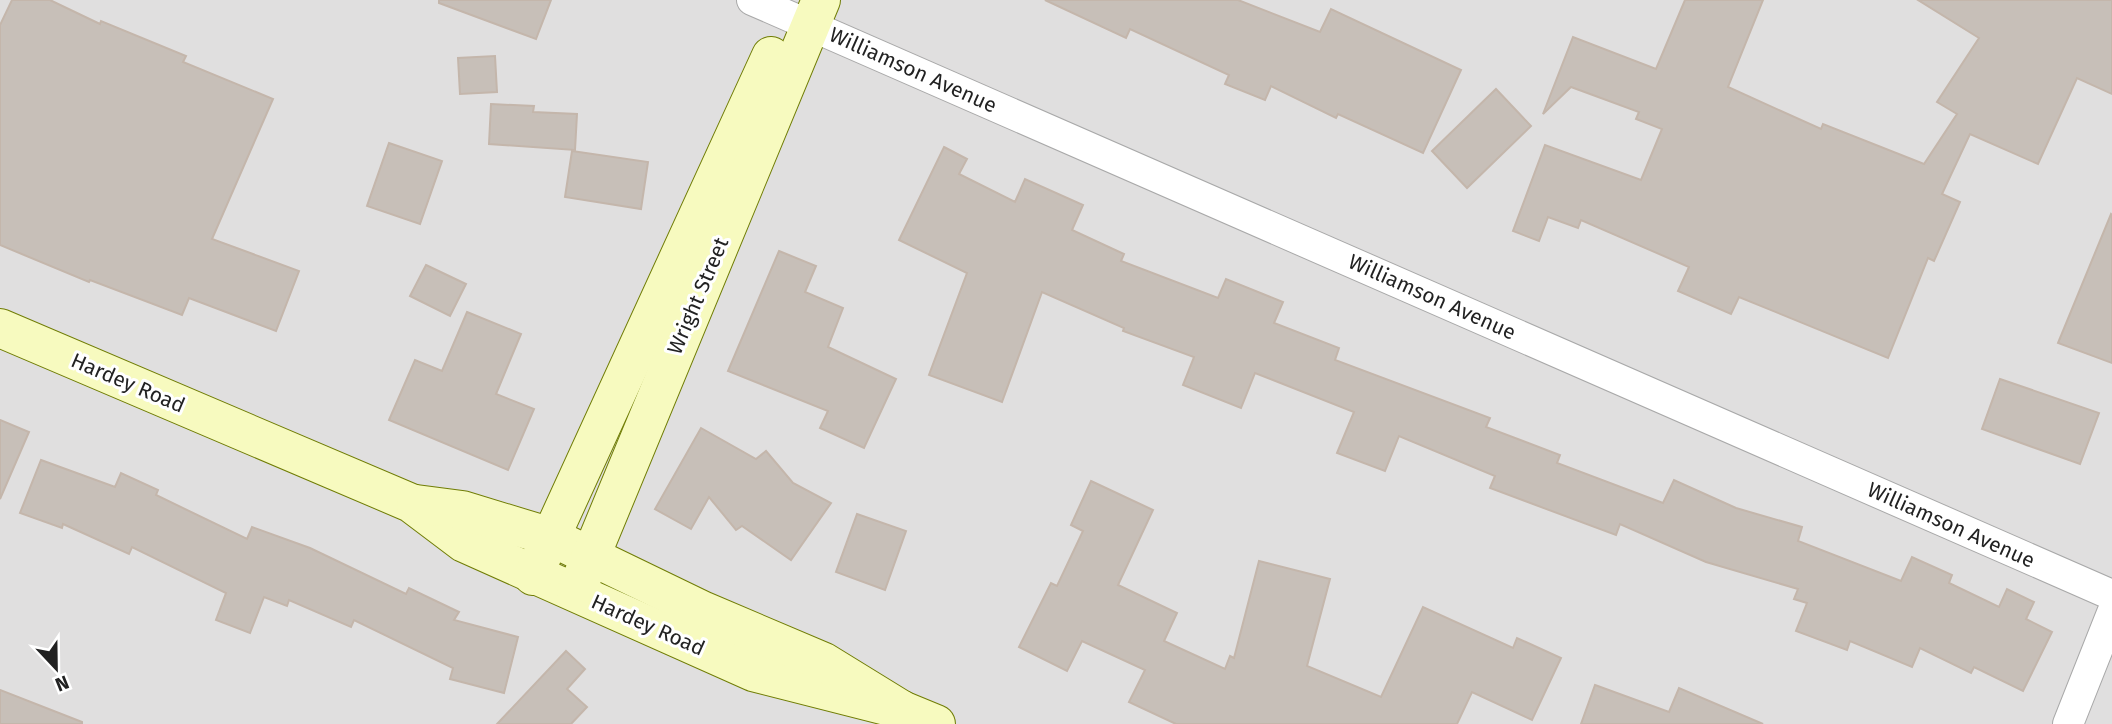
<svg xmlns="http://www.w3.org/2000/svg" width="2112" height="724" viewBox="0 0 2112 724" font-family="'Fira Sans',sans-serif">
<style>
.residential{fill:#e0dfdf}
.building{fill:#c7bfb8;stroke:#c4b6ab;stroke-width:2}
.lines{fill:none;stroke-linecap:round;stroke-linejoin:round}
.street-casing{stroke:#a9a9a9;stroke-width:32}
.secondary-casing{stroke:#707d05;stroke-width:40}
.street{stroke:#fff;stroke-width:30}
.secondary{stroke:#f7fabf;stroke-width:38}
.labels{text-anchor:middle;stroke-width:6;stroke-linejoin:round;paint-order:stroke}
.street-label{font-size:21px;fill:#222;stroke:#fff}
</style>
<rect width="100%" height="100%" fill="#f2efe9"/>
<rect class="residential" x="0" y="0" width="2112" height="724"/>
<g class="building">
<path d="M12,0H50L100,24L101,21L186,56L183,62L273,99L212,239L299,271L276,331L189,298L182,315L90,280L89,282L0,245V25Z"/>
<path d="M439,0H551L536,39L439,3Z"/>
<path d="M1045,0H1238L1320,32L1331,9L1461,70L1423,153L1338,114L1336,118L1271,86L1265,100L1225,84L1229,75L1130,29L1126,38Z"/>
<path d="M1685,0H1763L1728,87L1821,129L1823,124L1924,164L1957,114L1937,102L1979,38L1918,0H2112V94L2077,78L2038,164L1970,134L1942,194L1960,202L1934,261L1928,258L1888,358L1739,297L1731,314L1678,291L1689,267L1581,220L1578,228L1548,217L1539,241L1513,231L1545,145L1641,180L1662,129L1636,119L1639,112L1571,87L1543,114L1573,37L1656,69Z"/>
<path d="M495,56L497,92L460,94L458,58Z"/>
<path d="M1496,89L1531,126L1467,188L1432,151Z"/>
<path d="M491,104L534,106L533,112L577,114L575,150L489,144Z"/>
<path d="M389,143L442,161L420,224L367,206Z"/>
<path d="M944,147L967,159L959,174L1015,202L1025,179L1083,205L1072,230L1124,254L1121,261L1218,298L1226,279L1283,302L1274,323L1339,348L1335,360L1490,418L1486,427L1560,455L1557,463L1663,503L1674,480L1736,508L1802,527L1798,541L1901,581L1912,557L1952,575L1949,583L1999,607L2007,589L2034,602L2026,619L2052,632L2023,691L1974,667L1971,673L1920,648L1912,667L1850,641L1847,650L1796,631L1807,603L1794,599L1798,589L1706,562L1620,524L1616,535L1490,488L1495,476L1399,436L1385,471L1337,453L1354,412L1255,373L1241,408L1183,385L1194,357L1123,331L1124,328L1042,292L1002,402L929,375L967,273L899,240Z"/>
<path d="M572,151L648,162L641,209L565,197Z"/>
<path d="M2111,214L2112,215V363L2058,343Z"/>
<path d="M779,251L816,266L805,292L843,308L828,347L896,379L864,448L820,428L828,411L728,371Z"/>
<path d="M426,265L466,284L450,316L410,296Z"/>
<path d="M467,312L521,334L496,394L534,409L508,470L389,420L415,360L442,371Z"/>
<path d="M2000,379L2099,413L2080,464L1982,429Z"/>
<path d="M0,420L29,432L0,499Z"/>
<path d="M701,428L756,459L766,451L793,483L831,503L791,560L742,526L736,530L709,497L691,529L655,509Z"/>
<path d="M41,460L115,487L121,473L158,490L156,495L247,539L252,527L310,548L406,594L409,588L459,612L454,620L518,637L504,693L450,679L453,668L354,620L351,627L289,600L287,606L264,597L250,633L216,620L226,593L132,547L129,554L63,524L62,528L20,513Z"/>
<path d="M1091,481L1153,510L1118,585L1177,613L1164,641L1225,669L1230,656L1234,658L1259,561L1330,579L1307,666L1381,697L1423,607L1513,648L1517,638L1561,658L1532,720L1472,692L1457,724H1176L1129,702L1145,670L1082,641L1067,671L1019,647L1051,583L1057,586L1083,531L1071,525Z"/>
<path d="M857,514L906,531L885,590L836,572Z"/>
<path d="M566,651L585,669L567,689L587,707L571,724H497Z"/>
<path d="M1595,685L1669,712L1679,688L1763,724H1581Z"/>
<path d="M0,690L82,722V724H0Z"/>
</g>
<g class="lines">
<defs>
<g id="street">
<path d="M752,0L2112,595"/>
<path d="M2068,724L2112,613"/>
</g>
<g id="secondary">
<path d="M0,328L411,503L464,543L753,672L902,710"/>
<path d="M416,504L462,510L551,537L704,611L824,662L902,710L936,724"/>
<path d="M533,576L771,56"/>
<path d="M576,592L821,0"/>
</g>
</defs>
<use href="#street" class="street-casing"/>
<use href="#secondary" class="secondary-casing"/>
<use href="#street" class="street"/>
<use href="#secondary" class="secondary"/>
</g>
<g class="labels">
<g class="street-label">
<text transform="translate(913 70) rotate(24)" y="7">Williamson Avenue</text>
<text transform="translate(698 296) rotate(-67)" y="7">Wright Street</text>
<text transform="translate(1432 297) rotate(24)" y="7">Williamson Avenue</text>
<text transform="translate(128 383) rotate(23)" y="7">Hardey Road</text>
<text transform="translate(1951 525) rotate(24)" y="7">Williamson Avenue</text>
<text transform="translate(648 625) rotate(24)" y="7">Hardey Road</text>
</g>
</g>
<g transform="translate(56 668) rotate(158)" stroke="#ffffff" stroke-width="5" paint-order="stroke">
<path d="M0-5L12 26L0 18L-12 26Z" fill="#222222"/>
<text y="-10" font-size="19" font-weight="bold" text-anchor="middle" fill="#222222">N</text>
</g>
</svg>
